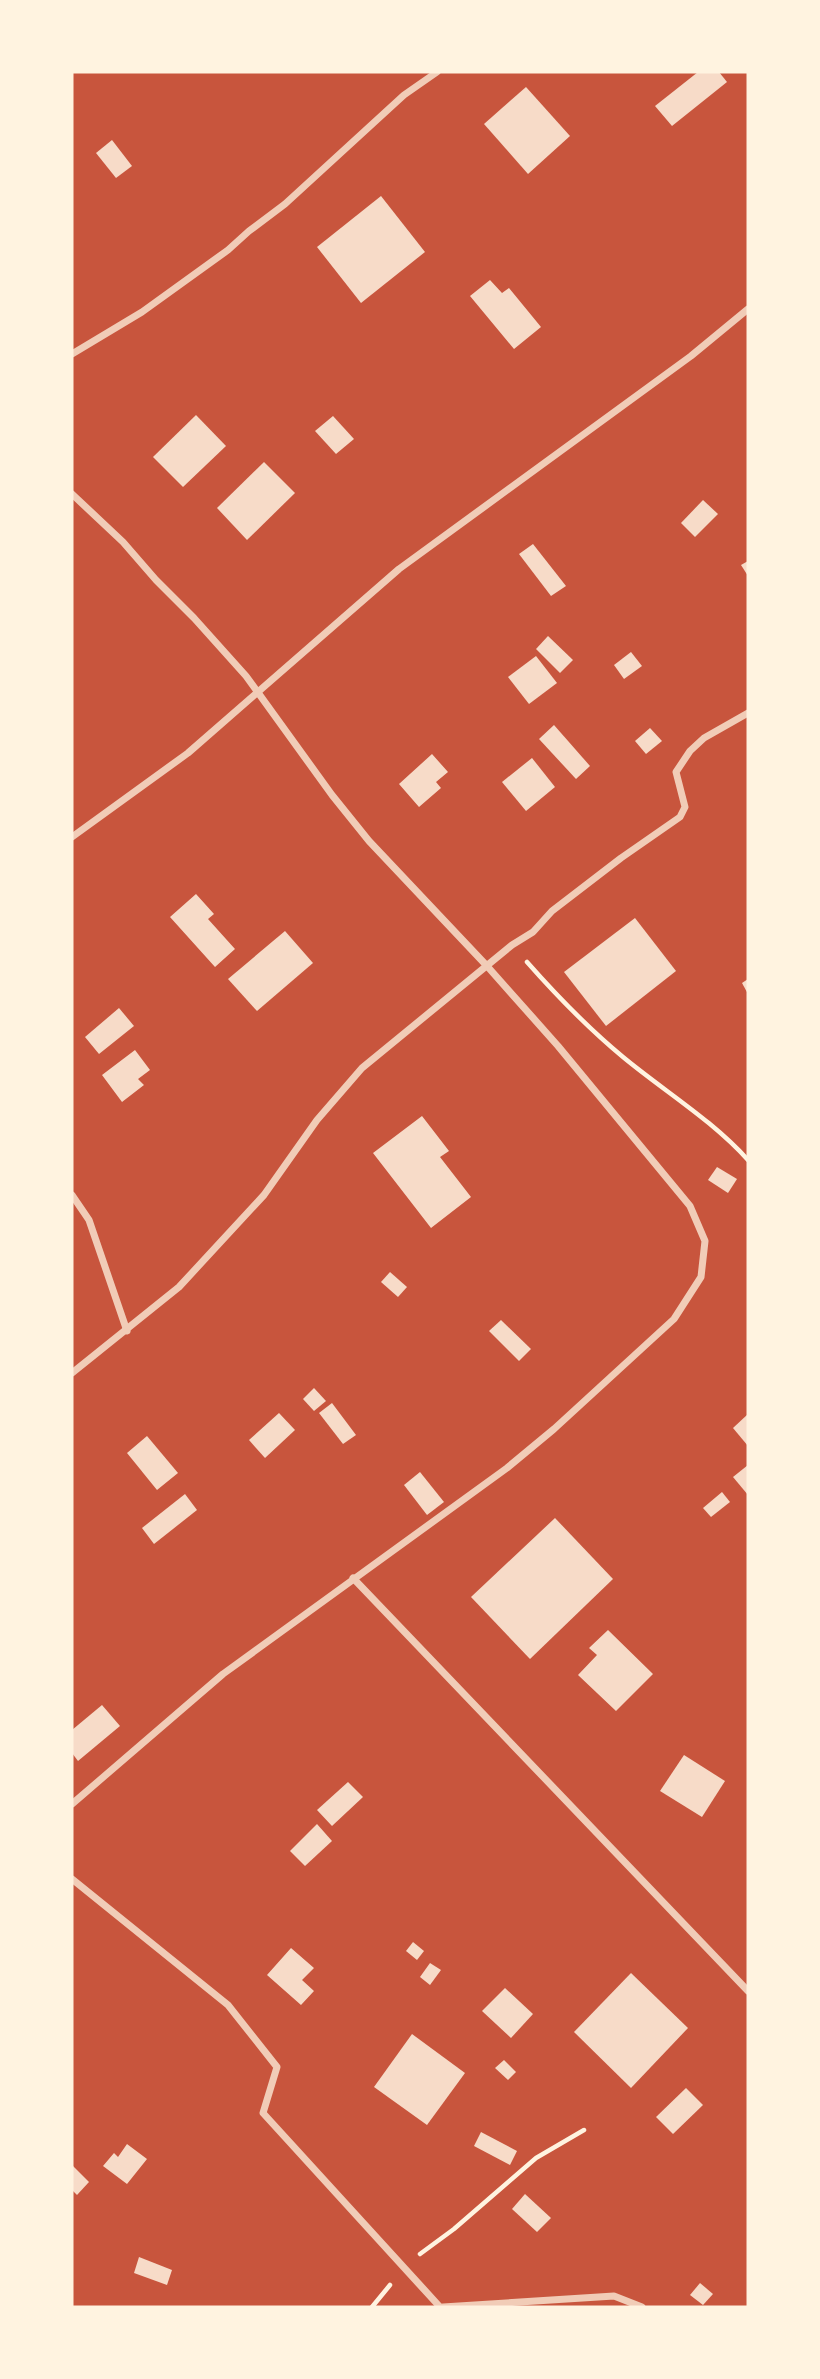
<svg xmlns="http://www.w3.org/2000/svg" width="820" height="2379" viewBox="0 0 820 2379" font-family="Mulish,sans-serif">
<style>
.building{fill:#f7dbc8}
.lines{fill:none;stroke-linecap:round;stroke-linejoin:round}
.path{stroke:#fff3e0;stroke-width:4.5}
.minor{stroke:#f1ccb7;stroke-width:7}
</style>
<rect width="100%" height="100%" fill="#c8553d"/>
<g class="building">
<path d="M698,72H719L727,82L672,126L655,106Z"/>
<path d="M526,87L570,136L528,174L484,124Z"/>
<path d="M112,140L132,166L116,178L96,153Z"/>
<path d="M381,196L425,252L361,303L317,247Z"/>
<path d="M490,280L502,293L509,288L541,327L514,349L470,296Z"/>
<path d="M196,415L226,446L183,487L153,457Z"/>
<path d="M333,416L354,439L336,454L315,431Z"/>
<path d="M264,462L295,493L247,540L217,508Z"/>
<path d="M703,500L718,514L695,537L681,523Z"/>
<path d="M533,544L566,586L551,596L519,554Z"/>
<path d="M748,561V576L741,565Z"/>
<path d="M548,636L573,660L560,673L536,649Z"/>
<path d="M631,652L642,666L624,679L614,665Z"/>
<path d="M536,656L557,683L529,704L508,677Z"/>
<path d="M554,725L590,766L576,779L539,739Z"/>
<path d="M650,728L662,741L646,754L635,741Z"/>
<path d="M432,754L448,772L436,782L441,788L419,807L399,784Z"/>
<path d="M532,758L555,787L526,811L502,782Z"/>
<path d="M196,894L214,914L208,919L235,949L215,967L170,917Z"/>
<path d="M635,918L676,971L606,1026L564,972Z"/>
<path d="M285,931L313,963L257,1011L228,979Z"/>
<path d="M748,979V994L742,983Z"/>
<path d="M119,1008L134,1026L99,1054L85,1037Z"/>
<path d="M135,1050L150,1070L138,1079L144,1085L122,1102L102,1075Z"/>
<path d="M422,1116L449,1151L440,1157L471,1197L431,1228L373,1153Z"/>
<path d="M717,1167L737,1179L728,1193L708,1180Z"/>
<path d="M390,1272L407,1287L398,1297L381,1282Z"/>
<path d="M501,1320L531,1349L519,1361L489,1331Z"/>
<path d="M314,1388L326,1401L314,1411L303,1399Z"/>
<path d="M332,1403L356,1435L343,1444L319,1413Z"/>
<path d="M279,1413L295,1430L265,1458L249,1440Z"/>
<path d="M748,1414V1446L733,1428Z"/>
<path d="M147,1436L178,1473L157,1490L127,1453Z"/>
<path d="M748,1465V1495L733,1477Z"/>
<path d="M420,1472L444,1502L427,1515L404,1485Z"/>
<path d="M722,1492L730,1502L711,1517L703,1508Z"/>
<path d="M185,1494L197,1510L154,1544L142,1528Z"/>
<path d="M555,1518L613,1579L530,1659L471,1597Z"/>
<path d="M608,1630L653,1674L616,1711L578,1675L597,1655L589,1648Z"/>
<path d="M102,1705L120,1726L78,1761L72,1753V1730Z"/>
<path d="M684,1755L725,1781L702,1817L660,1791Z"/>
<path d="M348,1782L363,1797L332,1826L317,1810Z"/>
<path d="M317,1824L332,1841L305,1866L290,1851Z"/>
<path d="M413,1942L424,1951L417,1960L406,1951Z"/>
<path d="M291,1948L314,1968L302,1980L314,1991L301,2005L267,1975Z"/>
<path d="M430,1963L441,1970L430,1985L420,1977Z"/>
<path d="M631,1973L688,2028L631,2088L574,2032Z"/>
<path d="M505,1988L533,2014L511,2038L482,2011Z"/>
<path d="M412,2034L465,2073L427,2125L374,2087Z"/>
<path d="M504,2060L516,2072L508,2080L495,2068Z"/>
<path d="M686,2088L703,2105L673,2134L656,2117Z"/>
<path d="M481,2132L517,2151L510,2165L474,2146Z"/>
<path d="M127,2144L147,2159L127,2184L103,2166L114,2153L118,2157Z"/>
<path d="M72,2165L89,2182L77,2195L72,2190Z"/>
<path d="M525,2194L551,2218L537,2232L512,2209Z"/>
<path d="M139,2257L172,2270L167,2285L134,2273Z"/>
<path d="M700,2283L713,2294L703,2305L690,2295Z"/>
</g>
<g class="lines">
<g class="path">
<path d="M527,962C557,996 588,1028 623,1057C664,1091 712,1120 748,1160"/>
<path d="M420,2254L454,2229L536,2158L584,2130"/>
<path d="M372,2307L390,2285"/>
</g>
<g class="minor">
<path d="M72,354L142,312L228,250L249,231L285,204L404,95L437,72"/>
<path d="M72,494L123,542L156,580L194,618L246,676L332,795L369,841L487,966L558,1046L690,1206L705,1241L701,1277L674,1319L554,1429L507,1468L223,1674L72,1804"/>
<path d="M72,837L188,753L399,569L691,356L748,309"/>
<path d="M72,1195L89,1220L127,1331"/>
<path d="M72,1373L179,1287L264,1195L317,1120L362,1068L512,945L533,932L552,911L621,858L680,817L685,807L676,772L690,751L704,738L748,713"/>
<path d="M353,1578L748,1991"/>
<path d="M72,1879L228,2005L277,2067L263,2113L440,2307"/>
<path d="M443,2307L614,2296L642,2307"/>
</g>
</g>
<rect width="820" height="2379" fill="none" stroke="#fff3e0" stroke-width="147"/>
</svg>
